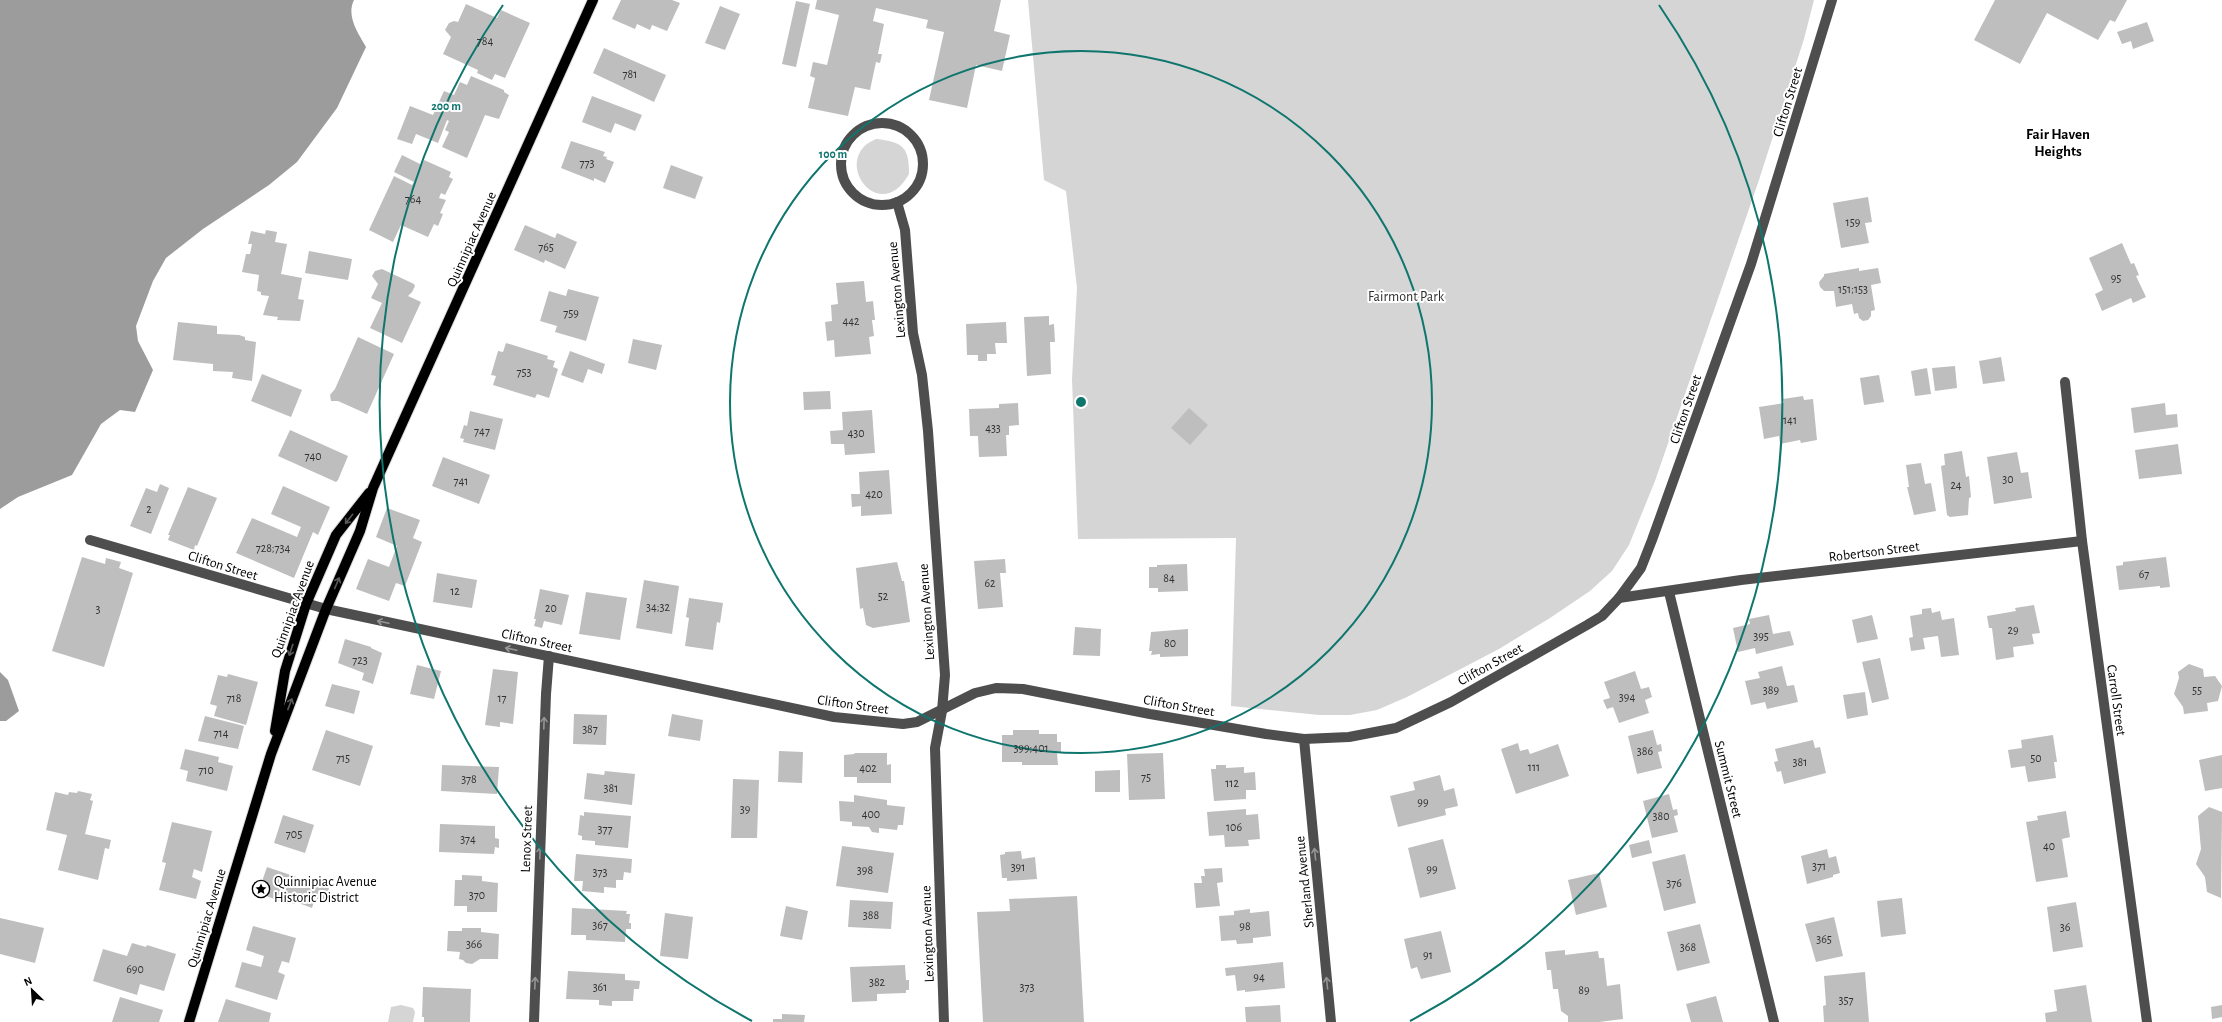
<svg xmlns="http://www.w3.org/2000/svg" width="2222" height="1022" viewBox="0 0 2222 1022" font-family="'Alegreya Sans',sans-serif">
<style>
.green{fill:#d5d5d5}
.water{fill:#9c9c9c}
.building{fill:#bebebe}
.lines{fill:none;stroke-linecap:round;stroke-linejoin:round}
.major-casing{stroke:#dbdbdb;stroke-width:12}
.minor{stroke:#4e4e4e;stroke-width:10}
.major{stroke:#000;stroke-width:10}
.oneway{stroke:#595959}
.oneway2{stroke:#959595}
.ring{fill:none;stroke:#0f766e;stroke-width:2}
.labels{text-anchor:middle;stroke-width:4;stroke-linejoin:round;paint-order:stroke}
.number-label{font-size:12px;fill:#303030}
.street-label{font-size:14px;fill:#000;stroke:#fff}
.park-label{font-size:14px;fill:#2c2c2c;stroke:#fff}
.poi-label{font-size:14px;fill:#000;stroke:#fff;text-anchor:start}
.neighbourhood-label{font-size:15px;font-weight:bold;fill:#000;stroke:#fff}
.centre{fill:#0f766e;stroke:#fff;stroke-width:2}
.ring-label{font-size:12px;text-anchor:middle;font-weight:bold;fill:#0f766e;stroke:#fff;stroke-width:4;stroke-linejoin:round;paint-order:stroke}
</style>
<rect width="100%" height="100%" fill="#fff"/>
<g class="green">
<path d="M1028,0H1814L1804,39L1759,180L1655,481L1629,545L1612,571L1590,591L1550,618L1499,649L1407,697L1377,710L1350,715H1319L1231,706L1236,538L1078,539L1072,379L1077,288L1066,191L1044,180Z"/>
<path d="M876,139C903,142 909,147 909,174C879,228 829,158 876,139Z"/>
<path d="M401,1005L413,1008L415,1012L413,1022H388L391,1007Z"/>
</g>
<g class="water">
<path d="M0,0H354C346,16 358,33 366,47L337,108L297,162L269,185L203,229L166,258L153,281L136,326L138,341L153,370L135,412L120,410L101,424L72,475L18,497L0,509Z"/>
<path d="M0,672L8,680L19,711L6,721H0Z"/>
</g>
<g class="building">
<path d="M621,0H672L680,3L667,31L652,25L650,30L637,24L635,29L612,19Z"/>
<path d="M817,0H1001L994,31L1010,35L1002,71L976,65L967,108L929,100L944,32L926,28L928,20L876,8L873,21L884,24L878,54H882L880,63L876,62L870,90L855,87L848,116L808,108L815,78L810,76L813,62L827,65L839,15L815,9Z"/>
<path d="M1995,0H2127L2115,22L2110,20L2098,40L2047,13L2020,64L1974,40Z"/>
<path d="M796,1L810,4L796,67L782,64Z"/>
<path d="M466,4L497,18L501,10L530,23L505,78L495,74L492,80L477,73L478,70L443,54L451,37L445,30L449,23L454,21L458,22Z"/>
<path d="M720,6L740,14L725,50L705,43Z"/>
<path d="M2147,22L2154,41L2133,49L2131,41L2122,44L2117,32Z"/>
<path d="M604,48L666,75L654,102L593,73Z"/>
<path d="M471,76L504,90V92L509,95L499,119L485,115L467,158L442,147L449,132L445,130L449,121L447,120L438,143L416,134L412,144L397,139L410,106L433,115L444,91L454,95L460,82L467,85Z"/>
<path d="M592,96L642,115L635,131L615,123L611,133L582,122Z"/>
<path d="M571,141L605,152L603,156L607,157L606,159L614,162L605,183L594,178V181L561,168Z"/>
<path d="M402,155L422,165L424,160L451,172L449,177L453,179L445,195L441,193L439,198L446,200L440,213L443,214L438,226L434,224L428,237L401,225L393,242L369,230L394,176L412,185L414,182L394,172Z"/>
<path d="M671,165L703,177L695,199L663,188Z"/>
<path d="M1868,197L1872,222L1865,223L1869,243L1841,248L1833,203Z"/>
<path d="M525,225L555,238L557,233L577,242L565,269L545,260L544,263L514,250Z"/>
<path d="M266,230L277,232L275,242L287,244L281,274L302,278L298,299L304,300L300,321L277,320L278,317L263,315L269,296L261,295V292L257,291L259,275L242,272L246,254H250L252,244H248L251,231L265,234Z"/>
<path d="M2122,243L2131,264L2134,263L2139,275L2136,276L2146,297L2133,303L2131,298L2102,311L2095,294L2103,290L2089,258Z"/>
<path d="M309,251L352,259L348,280L305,273Z"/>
<path d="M1859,268V271L1878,268L1881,283L1871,285L1875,310L1871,311V316L1868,320L1863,321L1859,318L1858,313L1854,314L1852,304L1836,307L1834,291H1824L1820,287L1819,282L1824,276V274Z"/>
<path d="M382,269L414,284L415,286L412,292L408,296L421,302L402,343L370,328L382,303L371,298L378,284L372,276L375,271Z"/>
<path d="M864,281L866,302L873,301L875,320H872L874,336L869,337L871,354L835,357L834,340L827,341L825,322L832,321L831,305L838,304L836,283Z"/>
<path d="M568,289L599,297L586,341L555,332L557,326L540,321L549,291L566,296Z"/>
<path d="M1049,316V325L1054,324L1055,342H1050L1051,374L1027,376L1024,317Z"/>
<path d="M178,322L217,326V334L239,335L245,337V340L256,342L252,381L232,378L233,372L213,371V364L173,360Z"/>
<path d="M1006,322L1007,343H995L996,354H987V361H978V355H967L966,324Z"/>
<path d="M358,337L394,354L367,414L338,401H331L330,395L335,389Z"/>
<path d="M633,339L662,345L656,370L628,363Z"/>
<path d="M506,343L548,356L547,359L555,361L553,367L558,369L549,398L537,394L535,398L493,385L496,376L491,375L498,351L503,352Z"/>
<path d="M570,351L605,364L602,374L588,369L583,383L561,375Z"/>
<path d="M2001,357L2005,381L1983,384L1979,361Z"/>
<path d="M1955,366L1957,388L1935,391L1932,368Z"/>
<path d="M1927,368L1931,394L1915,396L1911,371Z"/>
<path d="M262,374L302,390L291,417L251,401Z"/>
<path d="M1879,375L1884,402L1864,405L1860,378Z"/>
<path d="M830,391L831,409L804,410L803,392Z"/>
<path d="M1803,396L1804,400L1813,399L1817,440L1801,443L1800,440L1780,444L1779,436L1764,439L1759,407L1784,403L1783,399Z"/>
<path d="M1018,403L1019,425L1009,426V435H1006L1007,456L979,457L978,436H970L969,409L999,408V404Z"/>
<path d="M2165,403L2166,415L2177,414L2178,427L2134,433L2131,408Z"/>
<path d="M1189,408L1208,425L1190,445L1171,428Z"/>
<path d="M872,410L875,453L845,455L844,444H831L830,431L843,430L842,412Z"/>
<path d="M470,411L503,419L495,450L463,442L464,439L460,438L464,425L467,426Z"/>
<path d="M290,430L348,456L338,480L336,482L278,456Z"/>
<path d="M2178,444L2182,474L2139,479L2135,450Z"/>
<path d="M1962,451L1966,477L1969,476L1971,497L1969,498L1968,515L1950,517L1947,515L1941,466L1945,465L1944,454Z"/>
<path d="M2017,452L2021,473L2028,472L2032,498L1994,504L1987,457Z"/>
<path d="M443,457L490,475L479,504L432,486Z"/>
<path d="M1921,463L1925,484L1931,483L1936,511L1914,515L1907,487H1909L1906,465Z"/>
<path d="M889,470L892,514L861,516V506L852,507L851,494H860L859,472Z"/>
<path d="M160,484L169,488L151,534L130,526L146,488L157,492Z"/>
<path d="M283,486L330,507L318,535L313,532L294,578L236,553L252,518L297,537L301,527L271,514Z"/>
<path d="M188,487L217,498L197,546L195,545L194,550L168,540L170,535H168Z"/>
<path d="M387,508L420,520L413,538L422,542L405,586L396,583L389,601L356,589L368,559L389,567L397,546L376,537Z"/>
<path d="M82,557L105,564L106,558L121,562L119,568L133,573L104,667L52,651Z"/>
<path d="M2166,557L2170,587L2160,588V586L2119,590L2116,566L2123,565V562Z"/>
<path d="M1005,559L1006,573H1000L1003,607L978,609L974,561Z"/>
<path d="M897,562L902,581H904L910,622L873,628L866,625L863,608L860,609L856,568Z"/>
<path d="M1187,564L1188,591L1158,592V588H1149V567H1157V565Z"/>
<path d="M437,573L477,580L472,608L433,602Z"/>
<path d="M644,580L679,586L672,634L636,628Z"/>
<path d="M540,589L569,595L562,625L544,621L542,628L534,626L536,619H534Z"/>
<path d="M586,592L627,598L620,640L579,634Z"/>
<path d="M689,598L723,603L720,623L717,622L713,650L685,646L689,618L686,617Z"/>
<path d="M2034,605L2040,633L2032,634L2034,644L2013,647L2014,657L1996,660L1992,628H1989L1987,616L2016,611L2015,608Z"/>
<path d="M1931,608L1932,613L1940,611L1942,620L1954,618L1959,655L1941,657L1938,636L1923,638L1925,649L1911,651L1909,638L1913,637L1910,616L1922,614V609Z"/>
<path d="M1769,615L1773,634L1790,631L1794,645L1756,654L1755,648L1738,652L1733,628L1750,624L1749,619Z"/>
<path d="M1872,615L1878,639L1857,643L1852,620Z"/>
<path d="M1075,627L1101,629L1100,656L1073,655Z"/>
<path d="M1188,629V656L1160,657V654L1151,655L1152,651H1149L1151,632Z"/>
<path d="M345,639L371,647V648L382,653L373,684L362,680L364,673L338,663Z"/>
<path d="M1880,658L1889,699L1872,703L1862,662Z"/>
<path d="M2189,664L2203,669L2204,677L2215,676L2222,686L2218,701L2207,703L2208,711L2184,714L2183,707L2174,694L2179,678L2178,672Z"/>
<path d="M417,665L441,671L434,699L410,694Z"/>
<path d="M1782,666L1787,686L1794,685L1798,702L1767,709L1765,702L1751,705L1745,681L1760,678L1758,672Z"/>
<path d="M493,669L518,672L513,724L500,722V727L485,725Z"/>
<path d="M1635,671L1641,689L1649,687L1652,697L1645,700L1649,713L1619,723L1613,707L1607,709L1603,700L1610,698L1604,682Z"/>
<path d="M228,674L258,682L246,725L214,716L217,706L210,704L218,675L227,677Z"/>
<path d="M332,684L360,691L354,714L325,706Z"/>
<path d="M1865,692L1868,715L1847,719L1843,695Z"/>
<path d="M574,714L607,715L606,745L573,744Z"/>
<path d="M672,714L703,720L700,741L668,736Z"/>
<path d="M205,716L244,726L238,749L198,741Z"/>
<path d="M326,730L373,746L360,786L312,770Z"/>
<path d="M1013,730H1039V734H1057V742H1061V753H1057L1058,765H1022V762H1002V735H1013Z"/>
<path d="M1653,730L1657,745L1661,744L1662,751L1658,752L1662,768L1637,774L1628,736Z"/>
<path d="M2053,735L2057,762H2054L2056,778L2028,782L2025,766L2011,768L2008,750L2022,748L2021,740Z"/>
<path d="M1813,740L1815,748L1820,747L1826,773L1784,784L1781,771L1777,772L1774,762L1778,761L1775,749Z"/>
<path d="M1518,743L1520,751L1528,749L1530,754L1558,744L1569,776L1516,794L1501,749Z"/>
<path d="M185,749L219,757L218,762L233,766L227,791L186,781L188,771L180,769Z"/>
<path d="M779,751L803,752L802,783L778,782Z"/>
<path d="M854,753H887V765L891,764V783H857V777H844V755L855,754Z"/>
<path d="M1163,753L1165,799L1129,800L1127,754Z"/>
<path d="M2222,755V788L2205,791L2199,760Z"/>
<path d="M442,765L499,767L497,794L441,791Z"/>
<path d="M1216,765H1226V768L1244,767V773L1255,772L1256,790H1246V799L1214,801L1211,769H1216Z"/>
<path d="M1120,770V792H1095V771Z"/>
<path d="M605,771L635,774L632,805L584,799L587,773L604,775Z"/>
<path d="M1440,775L1444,791L1454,788L1458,806L1445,809L1446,815L1398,827L1390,796L1415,790L1413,782Z"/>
<path d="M733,779L759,780L757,838H731Z"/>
<path d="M78,791L92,794L90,800L93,801L85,834L111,840L109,849L105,848L98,880L58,870L67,835L46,830L55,792L68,795L69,792L77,793Z"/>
<path d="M1669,794L1673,810L1677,809L1678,815L1674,816L1678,832L1652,838L1643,801Z"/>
<path d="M854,795L887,800V805L905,807L903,825H898L897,830L879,828V833L872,832L869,827L852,826V822L840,821L839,801L854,802Z"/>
<path d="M2209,807L2222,812L2221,898L2207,892L2205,877L2196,864L2201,849L2198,816Z"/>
<path d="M1246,809V815L1258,814L1260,839L1248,840L1249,846L1225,847L1224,835L1209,836L1207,812Z"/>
<path d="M2066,811L2070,837L2062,839L2068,877L2036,882L2026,822L2038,820L2037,816Z"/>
<path d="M584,812L631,816L628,848L595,845V841L582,840V836L578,835L580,815L584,816Z"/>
<path d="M283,815L314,825L305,853L274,843Z"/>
<path d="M172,822L212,831L202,872L194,869L192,877L201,881L196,899L159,890L166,863L162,862Z"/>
<path d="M440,824L495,826V838L499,839V848L495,847L494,854L439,852Z"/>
<path d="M1443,839L1456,889L1420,898L1408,848Z"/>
<path d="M1649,840L1652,853L1632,858L1629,845Z"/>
<path d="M842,846L894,853L888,893L836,886Z"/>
<path d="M1827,849L1829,858L1836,856L1840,873L1833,875V877L1807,884L1801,856Z"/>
<path d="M1021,851L1022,859L1035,857L1037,879L1007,881V878H1002L1000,855L1005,854V852Z"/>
<path d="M576,854L632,859L631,873L624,872L623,880H616V888L604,887V893L582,891L583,881H574Z"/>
<path d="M1685,854L1696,903L1664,911L1652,862Z"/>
<path d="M267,867L329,888L325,901L315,898L312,908L296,902L295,904L289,902L288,904L258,893Z"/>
<path d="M1222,868L1223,882L1217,883L1220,906L1196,908L1194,883H1202L1201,876H1205L1204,869Z"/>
<path d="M1599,873L1607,907L1576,915L1568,880Z"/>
<path d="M462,875L482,876V881L498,883L497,912H467V906H454L455,880H462Z"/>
<path d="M1077,896L1084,1022H983L977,912L1010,911L1009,899Z"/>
<path d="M1902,898L1906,934L1881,937L1877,901Z"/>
<path d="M850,900L893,902L891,929L848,927Z"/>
<path d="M2076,902L2083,947L2053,952L2047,907Z"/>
<path d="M786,906L808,911L802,940L780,936Z"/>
<path d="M572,908L627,911L626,914H630L629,923H631V929H626L625,942L586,940V935H571Z"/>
<path d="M1250,909V913L1269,911L1271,936L1253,938V943L1237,944L1236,940L1221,941L1219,916L1234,915V911Z"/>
<path d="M665,913L693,917L688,959L660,956Z"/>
<path d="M1834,917L1843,956L1816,962L1805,924Z"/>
<path d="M0,918L44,928L35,963L0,954Z"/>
<path d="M1700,924L1710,963L1677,971L1667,932Z"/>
<path d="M253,926L296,938L289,963L282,961L278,972L285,975L277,1000L235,987L242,962L261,967L264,956L246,950Z"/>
<path d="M462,928H481V932L499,934L498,959H480L472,964L466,963L463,960L459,959L460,952L447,951L448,931H462Z"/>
<path d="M1441,931L1451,972L1421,979L1417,967L1411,969L1404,939Z"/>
<path d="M132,943L146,947L147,945L176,954L164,991L140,984L137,995L93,981L103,949L127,956Z"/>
<path d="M1565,950V955L1598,951L1599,958H1604L1607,986L1620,984L1623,1019L1599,1022H1568V1016L1561,1011L1558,989H1553L1551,970H1547L1545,952Z"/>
<path d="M1283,962L1285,988L1245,992V990L1237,991L1235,975L1226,976L1225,968Z"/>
<path d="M905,965L906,980H909V990H906V993L877,994V1001L852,1002L850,967Z"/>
<path d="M568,971L625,974V980L640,981L639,989H634L633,1001H612V1006L599,1005V1000L566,999Z"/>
<path d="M1865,972L1869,1022H1824L1823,1006L1826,1005L1824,976Z"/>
<path d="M2086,985L2092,1022H2046L2045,1013L2057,1011L2054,990Z"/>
<path d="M423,987L471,989L470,1022H424V1017H422Z"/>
<path d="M1716,996L1723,1022H1691L1686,1004Z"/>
<path d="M120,997L163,1010L159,1022H112Z"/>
<path d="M226,999L271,1013L269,1022H218Z"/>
<path d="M1280,1005L1281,1022H1246L1245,1007Z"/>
<path d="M2222,1005V1017L2212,1019L2211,1007Z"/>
<path d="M782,1014L805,1015L804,1022H773V1019H782Z"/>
</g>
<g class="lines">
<defs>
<g id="major">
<path d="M275,731L285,671L306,604L336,535L369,493"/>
<path d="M189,1022L271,754L326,609L360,531L373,488L593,0"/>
</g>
</defs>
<use href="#major" class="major-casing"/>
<g class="minor">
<circle cx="882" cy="164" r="41"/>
<path d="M897,202L905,230L913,333L922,375L928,431L945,675L942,711L935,748L944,1022"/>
<path d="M2065,382L2082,541L2147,1022"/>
<path d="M90,540L326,609L834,717L903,724L917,722L975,693L996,688L1023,689L1150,714L1266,734L1304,739L1349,737L1396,728L1451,702L1587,625L1602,616L1619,598L1641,568L1652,540L1751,264L1832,0"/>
<path d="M1669,592L1774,1022"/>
<path d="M1619,598L1741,580L2082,541"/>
<path d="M1304,739L1331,1022"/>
<path d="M534,1022L546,694L549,656"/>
</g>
<use href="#major" class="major"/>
</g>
<defs><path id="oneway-shaft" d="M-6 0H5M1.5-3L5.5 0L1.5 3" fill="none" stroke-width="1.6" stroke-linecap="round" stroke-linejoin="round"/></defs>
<g class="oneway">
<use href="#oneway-shaft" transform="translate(349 519) rotate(128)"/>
<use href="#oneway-shaft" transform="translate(337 583) rotate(-67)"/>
<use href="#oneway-shaft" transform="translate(291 650) rotate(108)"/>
<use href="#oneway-shaft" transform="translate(290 704) rotate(-69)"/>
</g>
<g class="oneway2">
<use href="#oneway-shaft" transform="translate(383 622) rotate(-168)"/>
<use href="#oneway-shaft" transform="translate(511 649) rotate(-168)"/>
<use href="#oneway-shaft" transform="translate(544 723) rotate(-88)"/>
<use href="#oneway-shaft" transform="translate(540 853) rotate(-88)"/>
<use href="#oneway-shaft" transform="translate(1315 854) rotate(-96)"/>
<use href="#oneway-shaft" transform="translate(535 983) rotate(-88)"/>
<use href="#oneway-shaft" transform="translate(1327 983) rotate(-96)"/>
</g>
<g class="ring">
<circle cx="1081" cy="402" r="351"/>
<path d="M752 1021A701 701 0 0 1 503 5M1659 5A701 701 0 0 1 1410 1021"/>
</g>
<defs>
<symbol id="sight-ring" viewBox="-11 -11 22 22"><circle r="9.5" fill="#fff" stroke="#000" stroke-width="1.5"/><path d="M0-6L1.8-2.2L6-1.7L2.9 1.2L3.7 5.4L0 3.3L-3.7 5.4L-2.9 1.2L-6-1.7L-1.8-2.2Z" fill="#000"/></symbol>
</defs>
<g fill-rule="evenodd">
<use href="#sight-ring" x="251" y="879" width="20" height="20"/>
</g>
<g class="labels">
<g class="number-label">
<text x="485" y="45">784</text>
<text x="630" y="78">781</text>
<text x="587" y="167">773</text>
<text x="413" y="203">764</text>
<text x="1853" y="226">159</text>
<text x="546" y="251">765</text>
<text x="2116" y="282">95</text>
<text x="1853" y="293">151;153</text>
<text x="571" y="317">759</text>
<text x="851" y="325">442</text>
<text x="524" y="376">753</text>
<text x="1790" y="424">141</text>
<text x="993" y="432">433</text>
<text x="482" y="435">747</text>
<text x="856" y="437">430</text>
<text x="313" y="460">740</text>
<text x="2008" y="483">30</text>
<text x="461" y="485">741</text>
<text x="1956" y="489">24</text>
<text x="874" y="498">420</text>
<text x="149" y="513">2</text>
<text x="273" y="552">728;734</text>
<text x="2144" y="578">67</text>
<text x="1169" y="582">84</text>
<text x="990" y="587">62</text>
<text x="455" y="595">12</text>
<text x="883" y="600">52</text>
<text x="658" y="611">34;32</text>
<text x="551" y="612">20</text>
<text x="98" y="613">3</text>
<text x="2013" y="634">29</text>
<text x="1761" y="640">395</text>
<text x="1170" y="647">80</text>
<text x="360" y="664">723</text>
<text x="1771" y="694">389</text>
<text x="2197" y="694">55</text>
<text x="1627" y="701">394</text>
<text x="234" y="702">718</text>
<text x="502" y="702">17</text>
<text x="590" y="733">387</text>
<text x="221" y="737">714</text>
<text x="1031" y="752">399;401</text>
<text x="1645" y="755">386</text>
<text x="343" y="762">715</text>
<text x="2036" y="762">50</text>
<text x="1800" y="766">381</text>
<text x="1534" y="771">111</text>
<text x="868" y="772">402</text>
<text x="206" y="774">710</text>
<text x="1146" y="781">75</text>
<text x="469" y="783">378</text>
<text x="1232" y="787">112</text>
<text x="611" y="792">381</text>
<text x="1423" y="806">99</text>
<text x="745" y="813">39</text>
<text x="871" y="818">400</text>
<text x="1661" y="820">380</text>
<text x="1234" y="831">106</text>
<text x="605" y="833">377</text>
<text x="294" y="838">705</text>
<text x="468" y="843">374</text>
<text x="2049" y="850">40</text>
<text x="1819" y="870">371</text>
<text x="1018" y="871">391</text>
<text x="1432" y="873">99</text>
<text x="865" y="874">398</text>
<text x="600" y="876">373</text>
<text x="1674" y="887">376</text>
<text x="477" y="899">370</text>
<text x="871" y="919">388</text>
<text x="600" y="929">367</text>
<text x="1245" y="930">98</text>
<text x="2065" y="931">36</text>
<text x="1824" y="943">365</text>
<text x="474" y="948">366</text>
<text x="1688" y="951">368</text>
<text x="1428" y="959">91</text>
<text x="135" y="973">690</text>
<text x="1259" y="981">94</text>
<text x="877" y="986">382</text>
<text x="600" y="991">361</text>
<text x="1027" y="991">373</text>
<text x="1584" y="994">89</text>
<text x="1846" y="1004">357</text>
</g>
<g class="street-label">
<text transform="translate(1787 102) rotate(-73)" y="5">Clifton Street</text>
<text transform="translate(471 239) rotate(-66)" y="5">Quinnipiac Avenue</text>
<text transform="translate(896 290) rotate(-95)" y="5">Lexington Avenue</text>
<text transform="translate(1685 409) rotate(-71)" y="5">Clifton Street</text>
<text transform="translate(1874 551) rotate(-7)" y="5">Robertson Street</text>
<text transform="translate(223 565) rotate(17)" y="5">Clifton Street</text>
<text transform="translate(292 609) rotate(-70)" y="5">Quinnipiac Avenue</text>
<text transform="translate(926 612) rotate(-94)" y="5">Lexington Avenue</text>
<text transform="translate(537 640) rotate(12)" y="5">Clifton Street</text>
<text transform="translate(1490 664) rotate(-29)" y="5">Clifton Street</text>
<text transform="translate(2117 700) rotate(82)" y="5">Carroll Street</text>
<text transform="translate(853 704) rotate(8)" y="5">Clifton Street</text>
<text transform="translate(1179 705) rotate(10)" y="5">Clifton Street</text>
<text transform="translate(1729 779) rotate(76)" y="5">Summit Street</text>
<text transform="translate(526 839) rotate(-88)" y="5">Lenox Street</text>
<text transform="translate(1304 882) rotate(-96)" y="5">Sherland Avenue</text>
<text transform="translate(206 918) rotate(-73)" y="5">Quinnipiac Avenue</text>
<text transform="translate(927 934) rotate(-92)" y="5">Lexington Avenue</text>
</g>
<g class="park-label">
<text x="1406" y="301">Fairmont Park</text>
</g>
<g class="poi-label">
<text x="274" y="886">Quinnipiac Avenue<tspan x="274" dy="16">Historic District</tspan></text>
</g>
<g class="neighbourhood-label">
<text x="2058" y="139">Fair Haven<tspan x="2058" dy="17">Heights</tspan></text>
</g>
</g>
<circle cx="1081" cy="402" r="6" class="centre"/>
<g class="ring-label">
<text x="446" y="110">200 m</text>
<text x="833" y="158">100 m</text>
</g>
<g transform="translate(32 990) rotate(335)" stroke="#ffffff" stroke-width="3" paint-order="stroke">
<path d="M0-3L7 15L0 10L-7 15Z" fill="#000000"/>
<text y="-6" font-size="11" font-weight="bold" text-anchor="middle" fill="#000000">N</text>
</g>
</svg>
